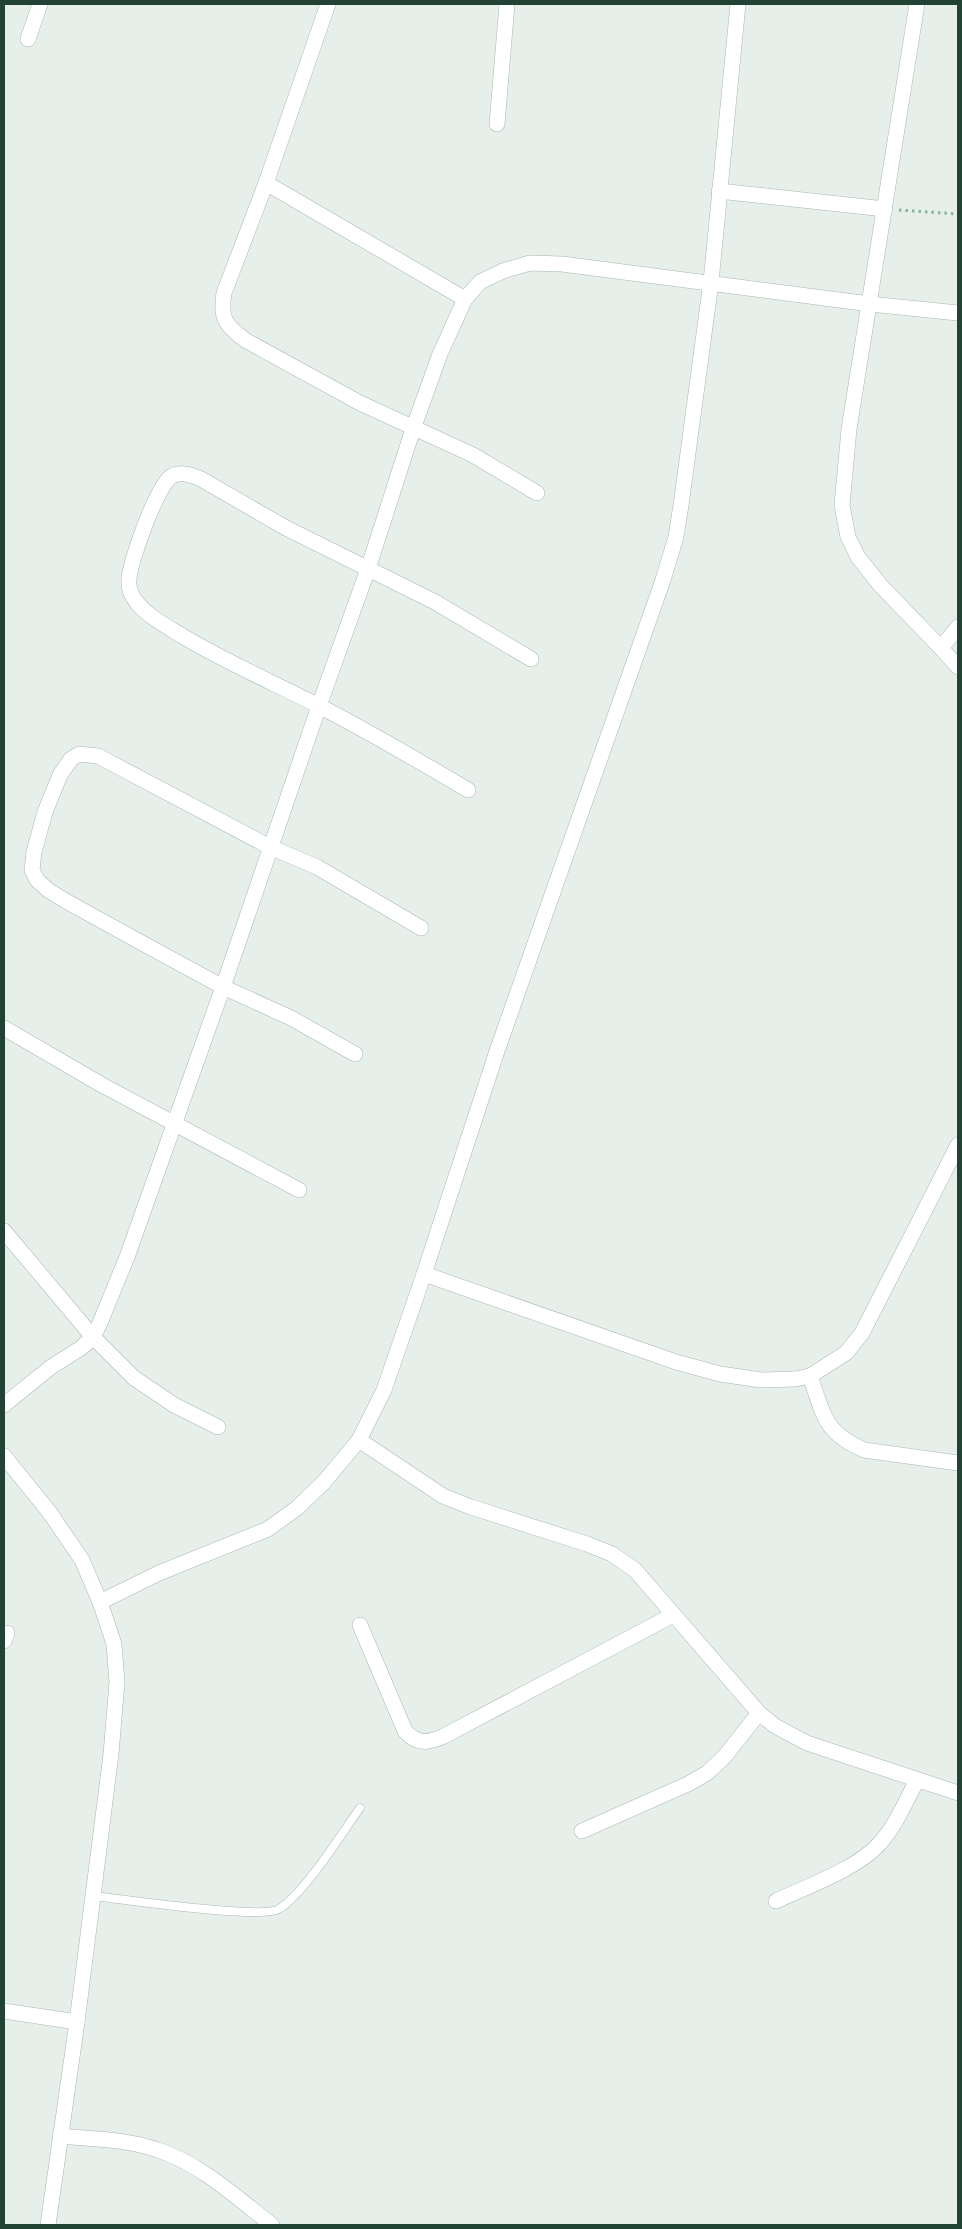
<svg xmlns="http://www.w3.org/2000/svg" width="962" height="2229" viewBox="0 0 962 2229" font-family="'PT Sans',sans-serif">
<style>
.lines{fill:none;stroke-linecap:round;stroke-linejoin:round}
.service-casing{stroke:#a8b8b0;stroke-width:9}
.minor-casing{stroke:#a8b8b0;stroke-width:16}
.tertiary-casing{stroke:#a8b8b0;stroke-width:16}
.path{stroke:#85b49f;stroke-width:3;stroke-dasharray:2.5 4;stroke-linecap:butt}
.service{stroke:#fff;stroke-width:8}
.minor{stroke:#fff;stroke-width:15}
.tertiary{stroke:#fff;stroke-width:15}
</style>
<rect width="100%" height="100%" fill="#e6efea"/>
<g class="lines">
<defs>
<path id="service" d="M93,1896C122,1899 262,1920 279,1909C305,1893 341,1834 360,1808"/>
<g id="minor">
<path d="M328,4L266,183L224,293C220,318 225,325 245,340L360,403L473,455L537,493"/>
<path d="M917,4L849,429L842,505L848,537L858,557L881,586L941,648"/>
<path d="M28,39L40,4"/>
<path d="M497,124L507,4"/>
<path d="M266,183L465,299"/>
<path d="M719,191L885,209"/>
<path d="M958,627L941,648L958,667"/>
<path d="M468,790C419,761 370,732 319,706C274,683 228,663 184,637C168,627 150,618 138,604C132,597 128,589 129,580C129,563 158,483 172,476C181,471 192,475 201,479L286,528L435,602L531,659"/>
<path d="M4,1028L102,1085L299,1190"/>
<path d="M355,1054L291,1018L223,987L142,943L64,900L48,890L37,880L32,870L34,852L45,812L60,775L71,759L79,754L98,756L270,847L317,867L421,928"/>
<path d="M4,1231L93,1337L134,1378L174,1405L218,1427"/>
<path d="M424,1274L676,1362L720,1374L761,1380L795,1379L810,1376L846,1353L862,1333L958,1145"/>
<path d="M810,1376C824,1415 823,1432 864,1450L958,1463"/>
<path d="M4,1405L51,1367L81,1348L93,1337L100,1323L127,1257L223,987L319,706L368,569L413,429L440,354L465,299L480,282L503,271L530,263L562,264L870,304L958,313"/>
<path d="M359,1440L443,1496L471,1507L587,1544L612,1554L635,1570L759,1713L775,1726L807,1743L958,1793"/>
<path d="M100,1602L159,1573L268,1529L297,1508L324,1482L359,1440L384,1390L424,1274L497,1051L663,580L676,537L681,505L711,282L738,4"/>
<path d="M360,1625L405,1731C417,1745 429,1743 444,1736L673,1615"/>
<path d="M4,1641L7,1633"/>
<path d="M582,1831L688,1784L707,1773L725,1756L759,1713"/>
<path d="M776,1901C806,1887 859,1868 880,1843C896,1825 906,1801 917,1780"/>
<path d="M4,2011L77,2022"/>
<path d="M60,2136C92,2139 127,2139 158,2150C201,2164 237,2198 272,2225"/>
</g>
<path id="tertiary" d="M4,1456L50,1513L82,1560L100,1602L114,1644L117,1682L111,1754L77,2022L48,2225"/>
</defs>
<use href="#service" class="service-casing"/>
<use href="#minor" class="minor-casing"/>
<use href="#tertiary" class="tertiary-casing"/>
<path class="path" d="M899,210L958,214"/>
<use href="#service" class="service"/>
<use href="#minor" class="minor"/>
<use href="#tertiary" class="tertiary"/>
</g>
<rect width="962" height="2229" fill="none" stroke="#234236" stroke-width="10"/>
</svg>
